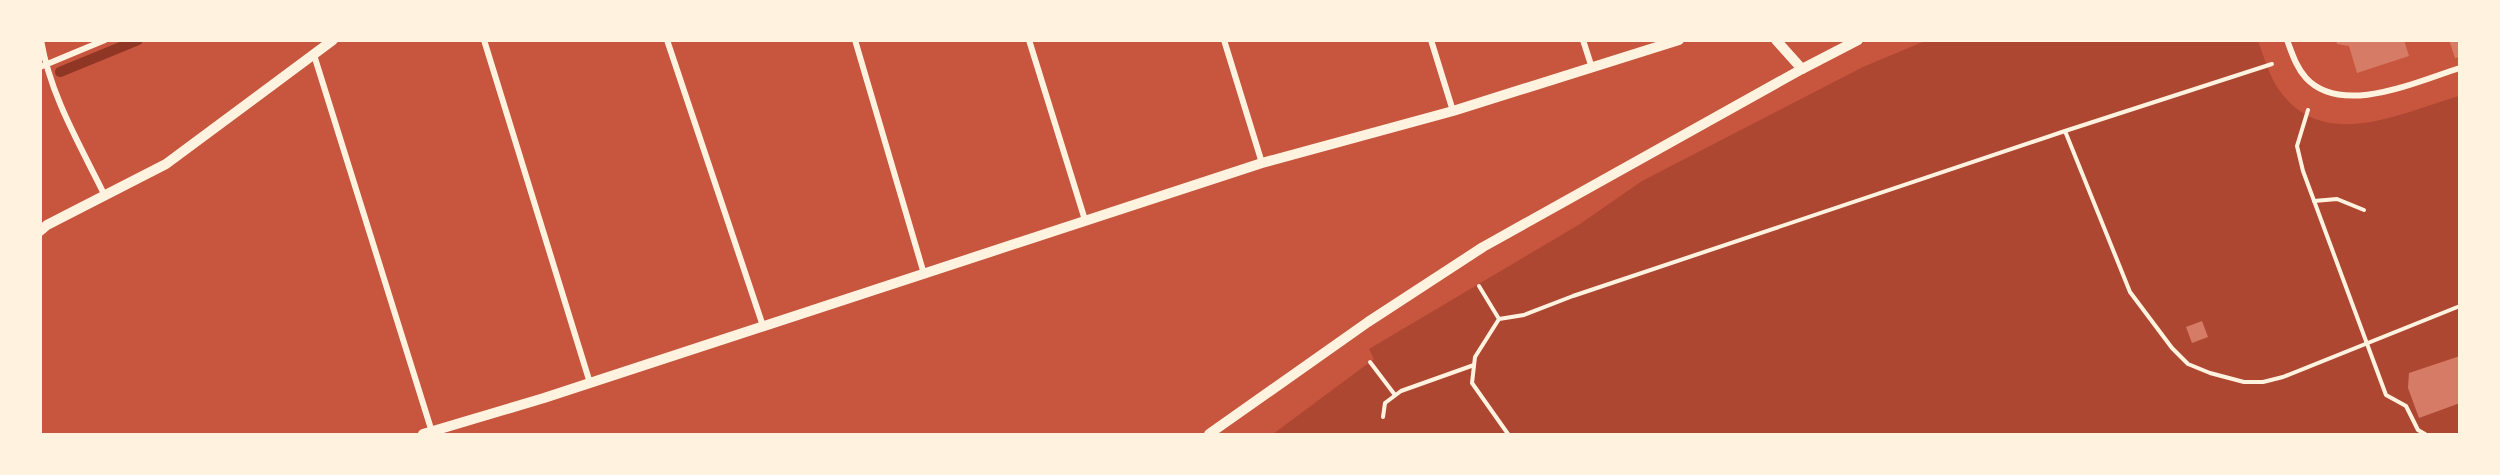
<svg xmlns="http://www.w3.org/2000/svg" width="2500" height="475" viewBox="0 0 2500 475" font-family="Ubuntu,sans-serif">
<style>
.green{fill:#ae4732}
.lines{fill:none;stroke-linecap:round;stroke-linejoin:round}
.stream{stroke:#8f3625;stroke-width:10}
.building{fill:#d67c66}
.path{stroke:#fff3e0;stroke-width:4}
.minor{stroke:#fff3e0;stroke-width:6}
.tertiary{stroke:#fff3e0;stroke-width:10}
</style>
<rect width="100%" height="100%" fill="#c8553d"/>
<path class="green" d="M1925,41H2258C2265,59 2270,80 2283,95C2327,151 2404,112 2459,96V434H1273L1374,359L1369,349L1580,224L1642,181L1863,67Z"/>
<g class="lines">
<path class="stream" d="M60,72L138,40"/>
</g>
<g class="building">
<path d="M2336,40H2404L2409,56L2357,73L2349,46L2337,44Z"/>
<path d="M2449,40H2460V57L2455,58Z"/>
<path d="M2202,321L2208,337L2192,343L2186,327Z"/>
<path d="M2460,356V403L2419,418L2408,388L2409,373Z"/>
</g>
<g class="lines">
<g class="path">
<path d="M2308,110L2297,146L2303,171L2386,395L2406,406L2418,430L2425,434"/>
<path d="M2065,131L2272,64"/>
<path d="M2314,201L2337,199L2364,210"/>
<path d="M1479,286L1499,319L1475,357L1472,383L1508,434"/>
<path d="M1499,319L1524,315L1573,296L2065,131L2130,292L2172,348L2188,364L2210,373L2244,382H2263L2283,377L2460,306"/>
<path d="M1370,362L1395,395"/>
<path d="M1383,417L1385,403L1401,391L1474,365"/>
</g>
<g class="minor">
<path d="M41,40C50,95 80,145 104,194"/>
<path d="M484,40L590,383"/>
<path d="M667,40L763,326"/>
<path d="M855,40L924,274"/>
<path d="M1029,40L1085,220"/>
<path d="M1224,40L1262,163"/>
<path d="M1431,40L1453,111"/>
<path d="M1583,40L1592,68"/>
<path d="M2287,40C2292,53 2296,67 2306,78C2342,117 2418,81 2460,68"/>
<path d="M314,55L432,432"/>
<path d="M40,67L105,40"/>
</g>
<g class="tertiary">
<path d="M1776,40L1802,69"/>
<path d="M40,231L47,225L166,164L333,40"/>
<path d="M423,434L544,398L1262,163L1453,111L1679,40"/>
<path d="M1209,434L1368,322L1483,247L1802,69L1858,40"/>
</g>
</g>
<rect width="2500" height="475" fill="none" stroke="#fff3e0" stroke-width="84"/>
</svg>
